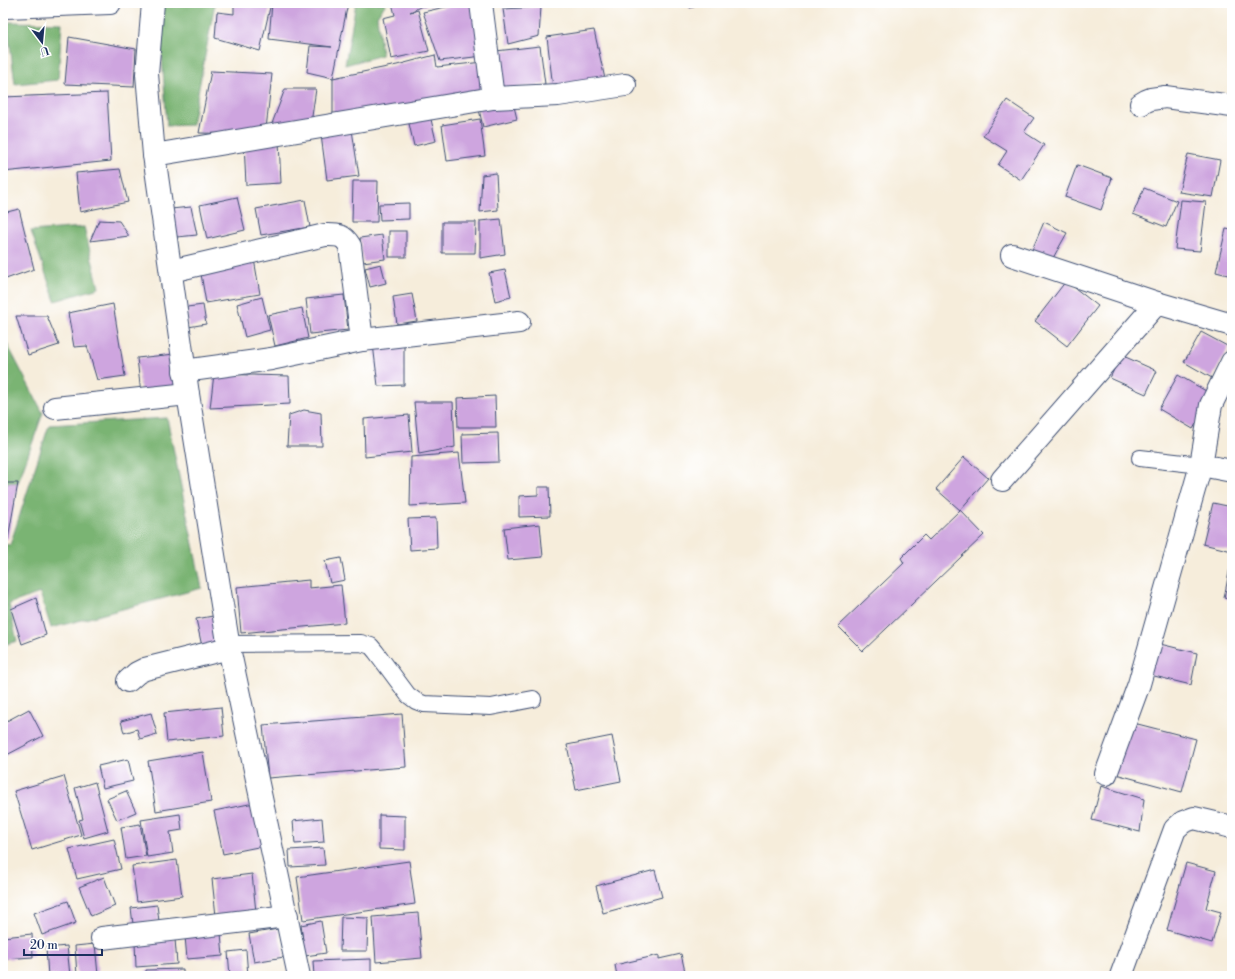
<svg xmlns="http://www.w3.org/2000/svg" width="1235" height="979" viewBox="0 0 1235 979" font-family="'Libre Bodoni',serif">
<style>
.forest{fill:#7ab473;stroke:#4a7268}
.building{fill:#cea5df}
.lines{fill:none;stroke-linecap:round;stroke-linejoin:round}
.service-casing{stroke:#3c4c71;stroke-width:18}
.minor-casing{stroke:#3c4c71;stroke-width:24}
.service{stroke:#fff;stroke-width:16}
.minor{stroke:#fff;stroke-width:22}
</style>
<rect width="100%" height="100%" fill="#fff"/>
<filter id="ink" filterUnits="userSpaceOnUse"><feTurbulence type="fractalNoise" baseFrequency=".025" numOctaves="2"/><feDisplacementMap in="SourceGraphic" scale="8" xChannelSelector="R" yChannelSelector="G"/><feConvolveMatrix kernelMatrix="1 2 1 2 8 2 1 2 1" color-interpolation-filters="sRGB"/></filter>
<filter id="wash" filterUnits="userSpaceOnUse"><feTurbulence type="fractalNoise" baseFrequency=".012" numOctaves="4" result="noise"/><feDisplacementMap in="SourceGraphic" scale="16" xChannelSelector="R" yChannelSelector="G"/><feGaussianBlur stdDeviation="0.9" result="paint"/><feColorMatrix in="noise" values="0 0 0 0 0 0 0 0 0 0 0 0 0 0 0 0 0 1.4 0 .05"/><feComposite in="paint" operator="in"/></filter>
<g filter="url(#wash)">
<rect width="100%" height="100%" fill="#f6eddb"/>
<g class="forest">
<path d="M165,3H215L192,125L167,126L159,14Z"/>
<path d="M356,3H385V5L377,16L382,55L345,65Z"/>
<path d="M7,22L62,23L58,80L15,84Z"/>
<path d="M84,227L99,288L55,301L31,231Z"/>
<path d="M3,336L43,413L18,483L3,482Z"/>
<path d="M167,418L202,588L51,628L40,593L9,604L17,641L3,645V544L10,545L49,425Z"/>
</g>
<g id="blocks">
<g class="building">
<path d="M234,3H271L260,51L215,38L217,12L234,14Z"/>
<path d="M272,3H348L333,78L397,65L435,55L437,67L483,62L488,95L333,119V78L307,72L310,46L332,47L269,39Z"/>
<path d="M392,3H449L450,6L467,3H477L483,56L440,61L423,12L450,6H422L410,12L418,10L429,51L391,59L383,18L395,15Z"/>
<path d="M688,3H707L690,8Z"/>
<path d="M541,7L539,36L508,44L503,9Z"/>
<path d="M594,30L605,79L553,88L547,37Z"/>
<path d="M69,37L136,49L134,87L65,84Z"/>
<path d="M540,46L545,84L502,90L496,51Z"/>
<path d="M211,71L272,74L266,129L252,134L199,133Z"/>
<path d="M285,89H316L311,123L270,129Z"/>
<path d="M107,93L111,161L3,172V97Z"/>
<path d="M512,98L517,119L483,127L478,105Z"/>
<path d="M1007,100L1034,118L1024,132L1044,145L1021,180L998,165L1007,151L983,136Z"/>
<path d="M430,115L436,141L414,146L408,119Z"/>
<path d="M480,119L485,156L447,161L442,125Z"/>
<path d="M352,130L359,176L327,180L321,135Z"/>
<path d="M279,141L281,183L246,185L244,143Z"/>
<path d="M1188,154L1220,160L1213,197L1179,192Z"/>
<path d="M1077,165L1112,178L1101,210L1065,197Z"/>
<path d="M120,169L128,202L80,212L76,173Z"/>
<path d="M496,173L498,210L480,212L482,175Z"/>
<path d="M353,181H378L377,222H352Z"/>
<path d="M1144,188L1177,201L1166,227L1133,214Z"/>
<path d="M237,197L245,230L207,239L200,205Z"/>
<path d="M305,200L310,227L261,235L256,209Z"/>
<path d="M1181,200L1206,202L1200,251L1175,249Z"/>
<path d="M409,203V219L380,220L379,204Z"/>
<path d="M191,207L197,235L177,237L171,209Z"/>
<path d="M19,209L34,269L3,280V213Z"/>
<path d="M501,219L505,254L480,258V221Z"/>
<path d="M99,220L119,221L129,236L90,241Z"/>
<path d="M442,222H476L475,253H442Z"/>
<path d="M1044,222L1067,233L1053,258L1032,250Z"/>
<path d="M1226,229L1232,230V276L1216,272Z"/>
<rect x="389" y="231" width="17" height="26"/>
<path d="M382,235L385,259L363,262L360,238Z"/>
<path d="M254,259L260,294L206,303L200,268Z"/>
<path d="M381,264L386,283L370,287L365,268Z"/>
<path d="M505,270L511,297L495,301L489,273Z"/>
<path d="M1066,281L1098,306L1067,346L1035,321Z"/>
<path d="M412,294L417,321L397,324L393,297Z"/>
<path d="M344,295L348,330L310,334L306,299Z"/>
<path d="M262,297L270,330L245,337L237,304Z"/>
<path d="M113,304L125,376L97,380L87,346L74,347L68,313Z"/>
<path d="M203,305L206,324L188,327L187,307Z"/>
<path d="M302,308L308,338L275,346L268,315Z"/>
<path d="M16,316H47L59,345L28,355Z"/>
<path d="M1201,332L1229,347L1212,378L1184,362Z"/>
<path d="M404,343V385L378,386L373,344Z"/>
<path d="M175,354L179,391L141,394L137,358Z"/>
<path d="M1121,355L1157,371L1146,394L1110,378Z"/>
<path d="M214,374L289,376L290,404L210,408Z"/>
<path d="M1178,375L1213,395L1193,429L1159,409Z"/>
<path d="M495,396L496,427H458L457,398Z"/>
<path d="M414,402H453L455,447L419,454Z"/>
<path d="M304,410L321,413L322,446H287L289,415Z"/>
<path d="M409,415L412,452L365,457L364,419Z"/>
<path d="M498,433L499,462L463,463L462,434Z"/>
<path d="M459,453L465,503L410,506L411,457Z"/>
<path d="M964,457L988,478L960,510L936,489Z"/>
<path d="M3,483H18L8,539L3,538Z"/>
<path d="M538,487H549L550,516L519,517V496L538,495Z"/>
<path d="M1213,503L1232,507V551L1203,544Z"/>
<path d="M960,510L984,535L863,651L838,626L904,563L901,558L924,535L929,540Z"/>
<path d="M436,518L437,548L410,550L408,519Z"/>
<path d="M540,524L543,557L508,560L504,528Z"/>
<path d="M341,558L345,580L330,583L325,561Z"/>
<path d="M1231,562H1232V600L1224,598Z"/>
<path d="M309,580V588L341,585L345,623L241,633L237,587Z"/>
<path d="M36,598L46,635L22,644L11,609Z"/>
<path d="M213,616L220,647L203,651L196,619Z"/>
<path d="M1156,643L1197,653L1191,685L1146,674Z"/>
<path d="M221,707L224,736L167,742L164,713Z"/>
<path d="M29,709L43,736L3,757V723Z"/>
<path d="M151,713L157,734L140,739L137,729L124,733L121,721Z"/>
<path d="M402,714L406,767L268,778L263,725Z"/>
<path d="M1126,721L1196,739L1182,792L1112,773Z"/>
<path d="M612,736L621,781L576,790L567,745Z"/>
<path d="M203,752L211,802L156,811L148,761Z"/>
<path d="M128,759L133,781L103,788L98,766Z"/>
<path d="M64,776L81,835L32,850L14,791Z"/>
<path d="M95,782L108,831L84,838L79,820L83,819L75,788Z"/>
<path d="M1101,786L1144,799L1140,832L1092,820Z"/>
<path d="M126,791L136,812L117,820L107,799Z"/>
<path d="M254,803L263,846L223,854L214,811Z"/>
<path d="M180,814L182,830L170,832L173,853L147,857L141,820Z"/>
<path d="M379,815L405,816V850L379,849Z"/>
<path d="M322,818L324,842L295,844L293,821Z"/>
<path d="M140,824L146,856L126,859L121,827Z"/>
<path d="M114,839L121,869L77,879L69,849Z"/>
<path d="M323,848L325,865L290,867L289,850Z"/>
<path d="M177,860L182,896L137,902L132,866Z"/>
<path d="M409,861L415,904L303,920L297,877Z"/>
<path d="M1186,863L1216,871L1206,908L1221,912L1212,943L1167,930Z"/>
<path d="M655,870L662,897L603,913L596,886Z"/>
<path d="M252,874L256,912L216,916L212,879Z"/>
<path d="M104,877L115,906L91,916L79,887Z"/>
<path d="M68,901L76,923L42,935L34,913Z"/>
<path d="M157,905L159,921L133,924L131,908Z"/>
<path d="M418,913L422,958L376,962L373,917Z"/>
<path d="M341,917L368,918L367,951H340Z"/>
<path d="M321,921L326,953L305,956L301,925Z"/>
<path d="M278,929L284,957L254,962L249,934Z"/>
<path d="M221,933L223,956L187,959L185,936Z"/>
<path d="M32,934L33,957L3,959V937Z"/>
<path d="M175,939L177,964L136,967L135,942Z"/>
<path d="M95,944L98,975L77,976L75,946Z"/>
<path d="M67,946L70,976H48L46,948Z"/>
<path d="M246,950L248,976H230L228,952Z"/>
<path d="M681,954L686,976H617L615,965L659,955V959Z"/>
<path d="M371,959V976H314L313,961Z"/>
<path d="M183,969V976H146V970Z"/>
</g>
</g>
</g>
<g filter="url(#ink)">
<use href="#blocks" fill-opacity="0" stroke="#3c4c71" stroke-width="1"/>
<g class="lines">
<defs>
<g id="service">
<path d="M1140,458L1201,465"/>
<path d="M228,644L361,643L371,646L376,652L408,695L416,701L424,704L491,707L533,699"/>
</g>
<g id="minor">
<path d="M153,3L147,74L154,155L188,394L229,648L299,976"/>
<path d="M481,3L493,98L558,95L625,85"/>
<path d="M6,7L110,3"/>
<path d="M1141,104L1146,101L1151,99L1165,97L1232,106"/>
<path d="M154,155L493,98"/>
<path d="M1012,255L1157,303L1232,325"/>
<path d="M171,271L325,235C337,235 343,234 350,246L362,340"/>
<path d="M184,371L271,359L362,340L519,322"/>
<path d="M55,408L188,394"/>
<path d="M1201,465L1232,471"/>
<path d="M1002,480L1157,303"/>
<path d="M128,681L137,673L145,669L229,648"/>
<path d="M1106,774L1139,684L1201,465L1211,405L1232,362"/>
<path d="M102,938L287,916"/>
<path d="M1121,976L1175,829L1183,822L1194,818L1232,827"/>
</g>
</defs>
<use href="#service" class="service-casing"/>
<use href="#minor" class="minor-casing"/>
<use href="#service" class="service"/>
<use href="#minor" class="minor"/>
</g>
</g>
<rect width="1235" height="979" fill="none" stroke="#fff" stroke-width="16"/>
<g transform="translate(42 42) rotate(164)" stroke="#ffffff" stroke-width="3" paint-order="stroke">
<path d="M0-3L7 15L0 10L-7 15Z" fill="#1b2f5e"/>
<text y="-6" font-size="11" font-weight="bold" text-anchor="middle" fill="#1b2f5e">U</text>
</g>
<path d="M24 949v6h78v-6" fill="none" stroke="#1b2f5e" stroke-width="2"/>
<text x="30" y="949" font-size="12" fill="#1b2f5e" stroke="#ffffff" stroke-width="3" paint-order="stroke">20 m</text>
</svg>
